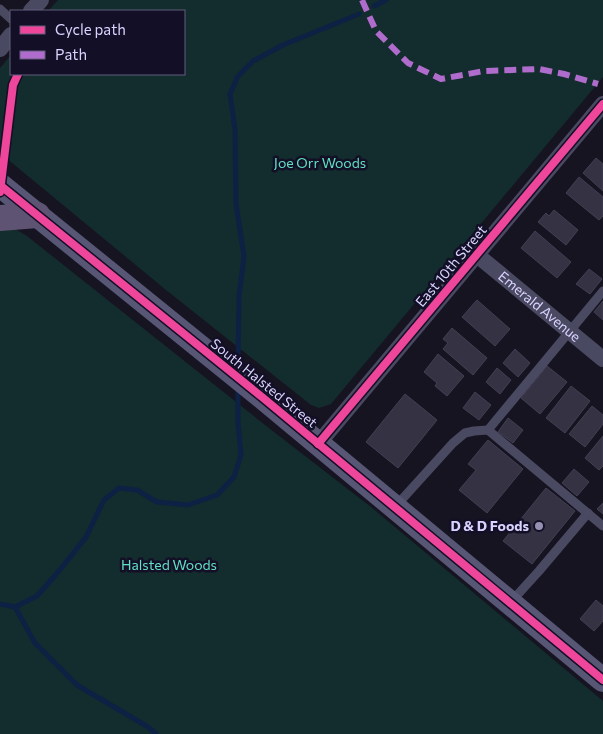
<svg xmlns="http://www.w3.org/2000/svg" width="603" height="734" viewBox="0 0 603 734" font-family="Commissioner,sans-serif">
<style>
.green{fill:#132c2d}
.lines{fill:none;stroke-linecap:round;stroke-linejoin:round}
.stream{stroke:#0d2144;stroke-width:5}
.building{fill:#343243;stroke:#433f54}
.lane{stroke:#4a4962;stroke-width:9}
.street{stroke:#4a4962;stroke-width:16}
.secondary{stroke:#575674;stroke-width:24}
.primary{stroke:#5e5373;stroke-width:26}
.quiet{stroke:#b06ccc;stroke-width:6;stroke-dasharray:12 6;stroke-linecap:butt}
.cycleway-casing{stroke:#130f26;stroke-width:11}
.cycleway{stroke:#ed469a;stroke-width:8}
.poi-dot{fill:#9591b1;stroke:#130f26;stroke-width:2}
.labels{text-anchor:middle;stroke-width:5;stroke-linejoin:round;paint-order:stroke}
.park-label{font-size:14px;fill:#5fe0c0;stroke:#130f26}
.street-label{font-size:14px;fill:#d9d4ff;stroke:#130f26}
.poi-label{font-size:14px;font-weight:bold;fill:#d9d4ff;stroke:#130f26;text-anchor:end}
</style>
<rect width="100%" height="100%" fill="#161421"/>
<g class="green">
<path d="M58,0H603V77L331,404L319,408L311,405L166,290L0,153V68L11,55V74H184V11H48Z"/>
<path d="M0,220L27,236L265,425L371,507L603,701V734H0Z"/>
</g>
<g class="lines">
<g class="stream">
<path d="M374,6L386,0"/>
<path d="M238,367L239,297L244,256L236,204L235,129L230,94L238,76L253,61L283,45L359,14"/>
<path d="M0,604L15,607L37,596L59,571L86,537L104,500L119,488L137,490L157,502L188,505L217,495L234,477L241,455L238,423V388"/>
<path d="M15,607L35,643L77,685L148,727L156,734"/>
</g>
</g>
<g class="building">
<path d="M596,158L603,164V191L583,173Z"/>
<path d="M579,177L603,197V216L599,220L566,193Z"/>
<path d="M554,210L578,230L566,245L538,222L546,213L549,216Z"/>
<path d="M535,231L571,262L557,278L521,248Z"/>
<path d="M589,269L602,279L590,294L576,284Z"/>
<path d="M477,300L510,329L495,346L462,317Z"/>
<path d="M603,301V320L594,312Z"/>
<path d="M452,328L487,358L473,375L443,349L448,343L443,339Z"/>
<path d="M515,349L530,363L518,377L503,363Z"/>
<path d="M438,354L464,376L447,396L435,386L437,383L424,372Z"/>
<path d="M547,366L567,382L540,414L521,398Z"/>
<path d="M497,368L511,380L500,394L486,382Z"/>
<path d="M571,386L590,401L565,433L546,418Z"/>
<path d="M475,392L491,405L479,420L463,408Z"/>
<path d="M405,394L437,420L398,468L366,442Z"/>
<path d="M592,406L603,415V424L585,447L569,434Z"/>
<path d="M508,418L523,430L513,443L498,432Z"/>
<path d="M603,436V466L599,470L585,458Z"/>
<path d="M488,440L523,469L487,513L459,490L476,470L468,464Z"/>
<path d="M574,469L589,482L577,496L562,483Z"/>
<path d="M546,488L575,511L532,564L503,541Z"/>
<path d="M603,503V514L597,509Z"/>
<path d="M596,600L603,606V621L594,631L580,619Z"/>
</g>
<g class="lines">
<g class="lane">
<path d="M0,9L11,19"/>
<path d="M488,430L603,291"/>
<path d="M395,507L453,443L465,433L474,431L488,430L603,526"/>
<path d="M510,603L539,571L588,513"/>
</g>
<g class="street">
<path d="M31,11L41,0"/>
<path d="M0,49L11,35"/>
<path id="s1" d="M477,255L603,359"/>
<path d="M318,444L603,104"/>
</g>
<path class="secondary" d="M0,185L262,397L603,680"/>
<path class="primary" d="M0,218L37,215"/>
<path class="quiet" d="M362,0L376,31L408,63L441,79L484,71L539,69L564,74L598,84"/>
<defs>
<g id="cycleway">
<path d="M0,185L262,397L603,680"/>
<path d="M0,192L13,85L18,74"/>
<path d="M318,444L603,104"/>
</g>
</defs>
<use href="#cycleway" class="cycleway-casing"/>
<use href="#cycleway" class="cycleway"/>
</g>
<circle class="poi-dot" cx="539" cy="526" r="5"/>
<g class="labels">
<g class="park-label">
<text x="320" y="168">Joe Orr Woods</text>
<text x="169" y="570">Halsted Woods</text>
</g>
<g class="street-label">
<text transform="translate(451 266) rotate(-50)" y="5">East 10th Street</text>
<text dy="5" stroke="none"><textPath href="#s1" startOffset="81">Emerald Avenue</textPath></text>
<text transform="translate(264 383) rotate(39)" y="5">South Halsted Street</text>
</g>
<g class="poi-label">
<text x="529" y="531">D &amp; D Foods</text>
</g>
</g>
<rect x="10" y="10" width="175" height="65" fill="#130f26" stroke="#625e7d"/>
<rect x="20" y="26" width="25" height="8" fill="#ed469a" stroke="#625e7d"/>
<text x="55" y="35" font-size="15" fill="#d9d4ff">Cycle path</text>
<rect x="20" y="51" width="25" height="8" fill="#b06ccc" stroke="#625e7d"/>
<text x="55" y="60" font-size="15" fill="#d9d4ff">Path</text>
</svg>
